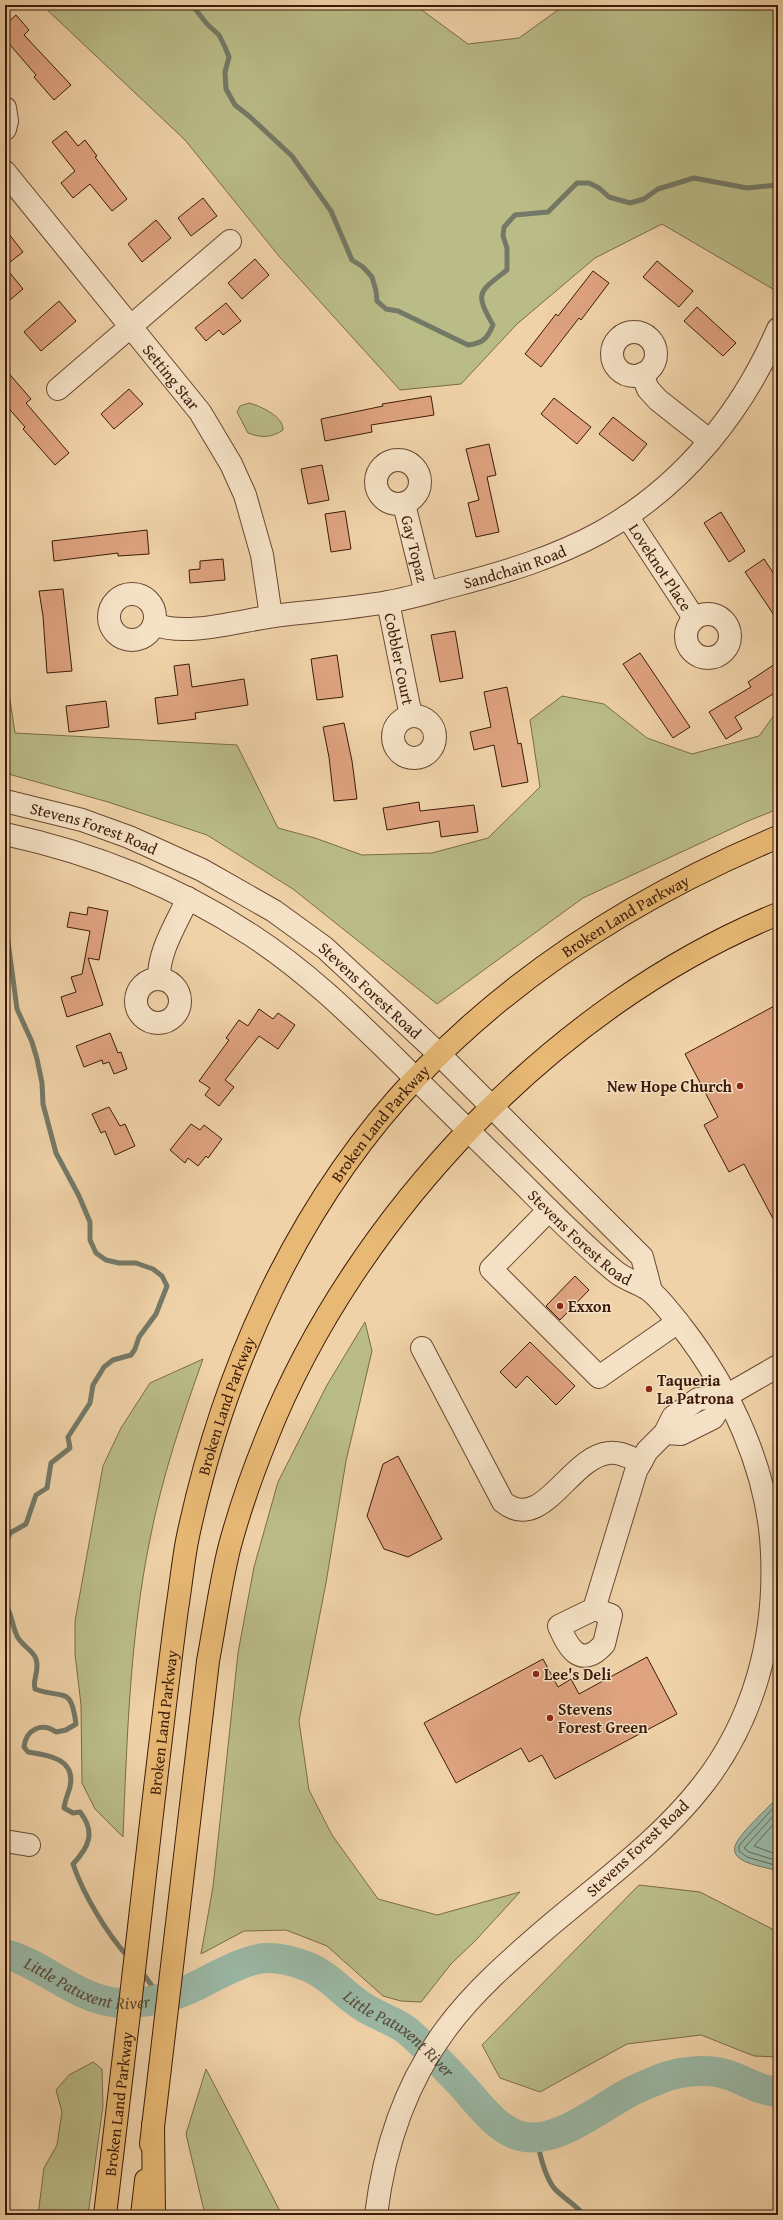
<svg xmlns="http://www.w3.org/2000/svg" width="783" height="2220" viewBox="0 0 783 2220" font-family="'Gentium Book Plus',serif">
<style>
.green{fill:#babc88;stroke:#7b6b48}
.water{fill:#9ab8a6;stroke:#747967}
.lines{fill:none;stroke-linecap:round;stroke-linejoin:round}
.shore{stroke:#6b6958;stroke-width:1}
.stream{stroke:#747967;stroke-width:5}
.river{stroke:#9ab8a6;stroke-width:30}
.building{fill:#dfa380;stroke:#3c1a09}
.minor-casing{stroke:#694831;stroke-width:24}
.major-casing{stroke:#3c1a09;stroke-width:24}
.highway-casing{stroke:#3c1a09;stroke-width:24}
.minor{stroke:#f5e2c6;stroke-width:22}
.major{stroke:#e8b974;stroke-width:22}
.highway{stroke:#e8b974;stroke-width:22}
.poi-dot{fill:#8f2418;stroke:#f5e2c6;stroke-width:1.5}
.labels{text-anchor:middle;stroke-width:3;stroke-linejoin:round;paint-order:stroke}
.street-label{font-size:16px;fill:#3c1a09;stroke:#f5e2c6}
.poi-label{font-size:16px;font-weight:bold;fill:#3c1a09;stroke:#f5e2c6;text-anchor:start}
.water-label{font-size:17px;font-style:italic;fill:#584938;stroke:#f5e2c6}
</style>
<rect width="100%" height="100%" fill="#f0d2a8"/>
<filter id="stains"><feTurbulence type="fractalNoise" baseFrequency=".005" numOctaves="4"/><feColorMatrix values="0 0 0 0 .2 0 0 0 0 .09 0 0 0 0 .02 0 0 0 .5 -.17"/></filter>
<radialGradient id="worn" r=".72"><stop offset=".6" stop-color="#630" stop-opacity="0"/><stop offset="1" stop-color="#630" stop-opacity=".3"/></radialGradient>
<g class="green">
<path d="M42,5H415L468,44L519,38L565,5H778V292L662,224L595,258L517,324L461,384L400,390L278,255L185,140Z"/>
<path d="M249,403C261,406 284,417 283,430C271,438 262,438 248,433L237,412L240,406Z"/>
<path d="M5,667L15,733L237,745L278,828L315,838L362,855L432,853L488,838L540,787L530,720L562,696L604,704L647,738L692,754L759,736L778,710V809L748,821L583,898L437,1004L293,889L207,835L108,802L5,773Z"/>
<path d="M365,1322L372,1351L346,1461L326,1583L299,1721L309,1790L332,1835L378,1899L437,1915L520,1892L476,1940L451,1964L421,2002L401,2001L383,1996L327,1946L286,1930L244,1931L201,1954L213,1887L238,1653L254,1567L278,1482L327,1385Z"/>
<path d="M203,1359C182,1418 162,1477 150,1539C130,1637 127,1737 123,1837L95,1809L82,1783L81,1705L75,1654V1621L103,1466L121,1428L150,1383Z"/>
<path d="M639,1885L700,1892L778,1932V2057L754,2056L701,2035L627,2044L540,2092L500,2078L482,2045Z"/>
<path d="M93,2062L102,2069L103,2106L88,2215H38L44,2168L57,2145L62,2112L56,2090L69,2075Z"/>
<path d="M206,2069L282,2215H205L186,2134Z"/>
</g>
<path class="water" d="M778,1797V1871C766,1867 745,1865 737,1856C734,1853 734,1847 736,1844C741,1832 768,1808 778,1797Z"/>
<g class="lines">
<g class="shore">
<path d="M778,1803L744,1840L739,1846V1851L747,1857L778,1866"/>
<path d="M778,1811L744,1848L749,1852L778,1861"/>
<path d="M778,1819L754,1846L778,1855"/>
</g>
<g class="stream">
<path d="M192,5L207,24L219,35L225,47L229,57L225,72L226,89L235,105L249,116L292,156L331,211L352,260L363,267L372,277L376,291L377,301L386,309L398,311L468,345C483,343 487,339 493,325C474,292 479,292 507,270V248L503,236L504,227L515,215L548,212L577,183H589L599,188L609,197L630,203L644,199L658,189L694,178L747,188L778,185"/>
<path d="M5,919L17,1009L32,1042L37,1059L42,1083L43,1104L56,1153L79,1196L90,1222V1240L96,1253L106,1260L119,1263H136L153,1269L162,1276L167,1286L156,1314L139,1337L135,1349L131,1355L113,1360L104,1367L93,1385L90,1403L68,1437L70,1448L51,1463L47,1488L36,1495L26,1524L10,1533L5,1547"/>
<path d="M5,1604C12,1614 12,1625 17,1636C21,1645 34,1651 36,1659C40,1671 32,1680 35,1689C63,1700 71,1684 76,1724L66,1730L56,1732C42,1722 26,1729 24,1747L28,1752C49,1755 76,1759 70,1787C68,1794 65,1800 64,1808L73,1813L80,1812C96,1832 89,1847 73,1864C83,1894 107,1934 129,1958"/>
<path d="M141,1971L161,1998"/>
<path d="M536,2138C540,2153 544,2175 554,2188C563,2198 575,2204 584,2215"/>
</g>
<path class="river" id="s1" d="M5,1954C46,1965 77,2001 122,2003C147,2004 176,1996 198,1985C216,1976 234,1965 254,1960C271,1955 290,1960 306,1966C328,1974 342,1993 362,2006C375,2015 392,2020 405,2029C423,2043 439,2062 455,2078C474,2097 493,2128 520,2136C556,2146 602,2106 632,2091C643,2086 656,2080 668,2076C684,2071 709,2069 725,2074C744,2079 758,2091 778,2092"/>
</g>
<g class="building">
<path d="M16,15L29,30L24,35L71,85L54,100L34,77L36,75L5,39V25Z"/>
<path d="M66,131L78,146L85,140L97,156L95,157L127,199L112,211L90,184L73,198L61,183L75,171L52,142Z"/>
<path d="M203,198L217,216L191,236L178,218Z"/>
<path d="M156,220L171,238L142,262L128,244Z"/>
<path d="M5,229L23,252L5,266Z"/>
<path d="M255,259L269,275L242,299L228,283Z"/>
<path d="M657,261L693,291L679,307L643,277Z"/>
<path d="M5,267L23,289L5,304Z"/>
<path d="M593,271L609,283L581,320L579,318L541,367L525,354L556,314L558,316Z"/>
<path d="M59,301L76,321L41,351L24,332Z"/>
<path d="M226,303L241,321L223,335L219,330L206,341L195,328Z"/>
<path d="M697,307L736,343L723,356L684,321Z"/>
<path d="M5,369L31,399L26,403L69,453L55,465L23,429L25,427L5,404Z"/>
<path d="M129,389L143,404L114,429L101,414Z"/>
<path d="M431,396L434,415L371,425L372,432L325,441L321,419L383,406L382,404Z"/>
<path d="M554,398L591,427L577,444L541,414Z"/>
<path d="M613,417L647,444L633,461L599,434Z"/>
<path d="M489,444L496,475L487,477L499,532L476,537L468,503L479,500L466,449Z"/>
<path d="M322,465L329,500L308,504L301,469Z"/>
<path d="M345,511L351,549L331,552L325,514Z"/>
<path d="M721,512L745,551L729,562L704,523Z"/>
<path d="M147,530L149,554L118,556V553L54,561L52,541Z"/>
<path d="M223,559L225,580L190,583L189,570L200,569V561Z"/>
<path d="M764,559L778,580V621L745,572Z"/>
<path d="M63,589L72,671L47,673L43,616L39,591Z"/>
<path d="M455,631L463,678L440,682L431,635Z"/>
<path d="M640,653L690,727L673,738L623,664Z"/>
<path d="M337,655L343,697L317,700L311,659Z"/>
<path d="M778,662V691L735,717L742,729L726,739L709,712L751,687L748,682Z"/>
<path d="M189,664L192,687L244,679L248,705L195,713L196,719L158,724L155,698L178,695L174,666Z"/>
<path d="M507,687L518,744L521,743L528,782L502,787L494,745L474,750L470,732L491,727L484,692Z"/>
<path d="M106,701L109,727L69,732L66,706Z"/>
<path d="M344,723L352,761L357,799L334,801L329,757L323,727Z"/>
<path d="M419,802L420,811L474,805L478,832L441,837L439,821L387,830L383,808Z"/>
<path d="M88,907L108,911L99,960L88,958L103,1005L67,1017L61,997L76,992L71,977L82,974L90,931L67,927L70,912L87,915Z"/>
<path d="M778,1004V1228L744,1164L729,1172L704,1125L718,1117L685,1054Z"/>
<path d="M259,1009L273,1019L278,1013L295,1025L278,1049L259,1036L225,1080L234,1087L219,1106L205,1095L210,1088L199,1081L229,1040L226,1038L239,1020L248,1026Z"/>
<path d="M110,1033L118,1053L121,1052L127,1069L114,1074L109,1062L103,1064L102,1060L84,1067L76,1046Z"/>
<path d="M109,1107L120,1126L125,1124L135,1146L115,1155L105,1131L101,1133L92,1114Z"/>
<path d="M191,1124L200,1130L204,1125L222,1139L208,1158L206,1156L198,1166L188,1158L185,1163L170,1150Z"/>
<path d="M575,1276L589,1290L560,1320L546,1306Z"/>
<path d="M530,1342L575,1386L556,1405L527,1376L516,1388L500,1372Z"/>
<path d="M398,1456L442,1539L408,1557L384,1549L367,1516L383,1464Z"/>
<path d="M647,1657L677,1714L555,1779L542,1755L529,1762L521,1748L456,1783L424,1723L543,1659L558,1687L571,1679L579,1694Z"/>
</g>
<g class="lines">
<defs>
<g id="minor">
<path d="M5,108L7,121L5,129"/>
<path id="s2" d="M5,172L200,412L231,464L245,495L262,555L271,616"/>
<circle cx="634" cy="354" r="22"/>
<path d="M642,374L648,389L658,400L710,441"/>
<path d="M58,389L230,241"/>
<circle cx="398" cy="482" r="22"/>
<path id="s3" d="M404,504L426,593"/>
<path id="s4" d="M627,516L694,618"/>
<circle cx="132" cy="617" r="23"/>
<path id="s5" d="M388,602L411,716"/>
<circle cx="708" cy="636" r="22"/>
<path id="s6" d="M154,624C187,638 245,619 281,615C317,611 353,608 388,602C411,598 433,591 456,585C506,572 556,557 601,532C682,487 742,413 778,329"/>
<circle cx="414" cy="737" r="21"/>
<path id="s7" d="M5,801L82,820L129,837L202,870L274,911L325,948L440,1055L642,1257L651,1291"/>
<path id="s8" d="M5,834C93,853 176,886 251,935C305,970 351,1015 396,1059C437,1100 478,1140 519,1180C550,1211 582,1244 616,1272C626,1280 639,1283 649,1290C661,1299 672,1315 681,1326C731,1390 769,1472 772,1553C776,1637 754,1720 702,1786C659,1841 600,1883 547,1928C511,1959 474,1991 446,2029C406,2083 384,2149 376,2215"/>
<circle cx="158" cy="1001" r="22"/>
<path d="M159,979C158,951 177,923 188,898"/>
<path d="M549,1210L491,1269L599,1377L678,1322"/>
<path d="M422,1348L503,1502C543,1534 569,1457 609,1453C619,1451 631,1458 641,1462"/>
<path d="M665,1433L681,1434L713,1418L726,1396"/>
<path d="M594,1609L611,1615L604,1644C581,1670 568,1648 559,1626L594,1609L636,1471L647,1451L665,1433L673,1417L698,1399L726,1396L778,1366"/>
<path d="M5,1841L29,1845"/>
</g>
<g id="major">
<path d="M151,2144L208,1661C215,1624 220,1586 229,1549C239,1511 252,1474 267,1437C355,1216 556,1004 778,914"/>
<path id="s9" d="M105,2215C121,2081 137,1948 152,1814C160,1746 168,1677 177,1609C181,1585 183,1560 188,1536C224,1367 298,1203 417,1077C518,971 644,893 778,837"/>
<path d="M142,2215L146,2180"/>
</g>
<path id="highway" d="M153,2125L154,2215"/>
</defs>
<use href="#minor" class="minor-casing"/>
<use href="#major" class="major-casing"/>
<use href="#highway" class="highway-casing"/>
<use href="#minor" class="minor"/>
<use href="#major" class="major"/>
<use href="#highway" class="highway"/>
</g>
<g class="poi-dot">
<circle cx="740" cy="1086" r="4"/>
<circle cx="560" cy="1306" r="4"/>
<circle cx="649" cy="1389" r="4"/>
<circle cx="536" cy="1674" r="4"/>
<circle cx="550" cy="1718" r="4"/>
</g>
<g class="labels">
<g class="street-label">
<text dy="6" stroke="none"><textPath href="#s2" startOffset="264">Setting Star</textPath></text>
<text dy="6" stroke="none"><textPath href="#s3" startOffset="46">Gay Topaz</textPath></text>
<text dy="6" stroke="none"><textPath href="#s6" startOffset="368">Sandchain Road</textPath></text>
<text dy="6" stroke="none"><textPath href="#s4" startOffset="61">Loveknot Place</textPath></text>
<text dy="6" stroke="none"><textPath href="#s5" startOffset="58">Cobbler Court</textPath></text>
<text dy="6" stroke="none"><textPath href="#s7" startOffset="93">Stevens Forest Road</textPath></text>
<text dy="6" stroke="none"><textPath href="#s9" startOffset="1468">Broken Land Parkway</textPath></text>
<text dy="6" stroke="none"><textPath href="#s7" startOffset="417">Stevens Forest Road</textPath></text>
<text dy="6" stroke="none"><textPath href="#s9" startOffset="1144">Broken Land Parkway</textPath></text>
<text dy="6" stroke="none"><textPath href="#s8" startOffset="715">Stevens Forest Road</textPath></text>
<text dy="6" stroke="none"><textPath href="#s9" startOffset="820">Broken Land Parkway</textPath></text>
<text dy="6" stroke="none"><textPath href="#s9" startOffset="496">Broken Land Parkway</textPath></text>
<text transform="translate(637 1848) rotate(-43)" y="6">Stevens Forest Road</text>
<text dy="6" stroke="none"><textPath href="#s9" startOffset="112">Broken Land Parkway</textPath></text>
</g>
<g class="poi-label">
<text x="732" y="1092" text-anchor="end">New Hope Church</text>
<text x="568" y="1312">Exxon</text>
<text x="657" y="1386">Taqueria<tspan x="657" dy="18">La Patrona</tspan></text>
<text x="544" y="1680">Lee's Deli</text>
<text x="558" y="1715">Stevens<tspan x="558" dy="18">Forest Green</tspan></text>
</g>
<g class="water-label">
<text dy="6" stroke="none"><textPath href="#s1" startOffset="89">Little Patuxent River</textPath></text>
<text dy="6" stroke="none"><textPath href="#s1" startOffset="437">Little Patuxent River</textPath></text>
</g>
</g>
<rect width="783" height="2220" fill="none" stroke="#f0d2a8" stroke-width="20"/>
<rect x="6" y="6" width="771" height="2208" fill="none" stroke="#3c1a09" stroke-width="2"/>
<rect x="10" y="10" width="763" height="2200" fill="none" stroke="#3c1a09"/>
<rect width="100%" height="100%" filter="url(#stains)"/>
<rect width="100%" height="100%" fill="url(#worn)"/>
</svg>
